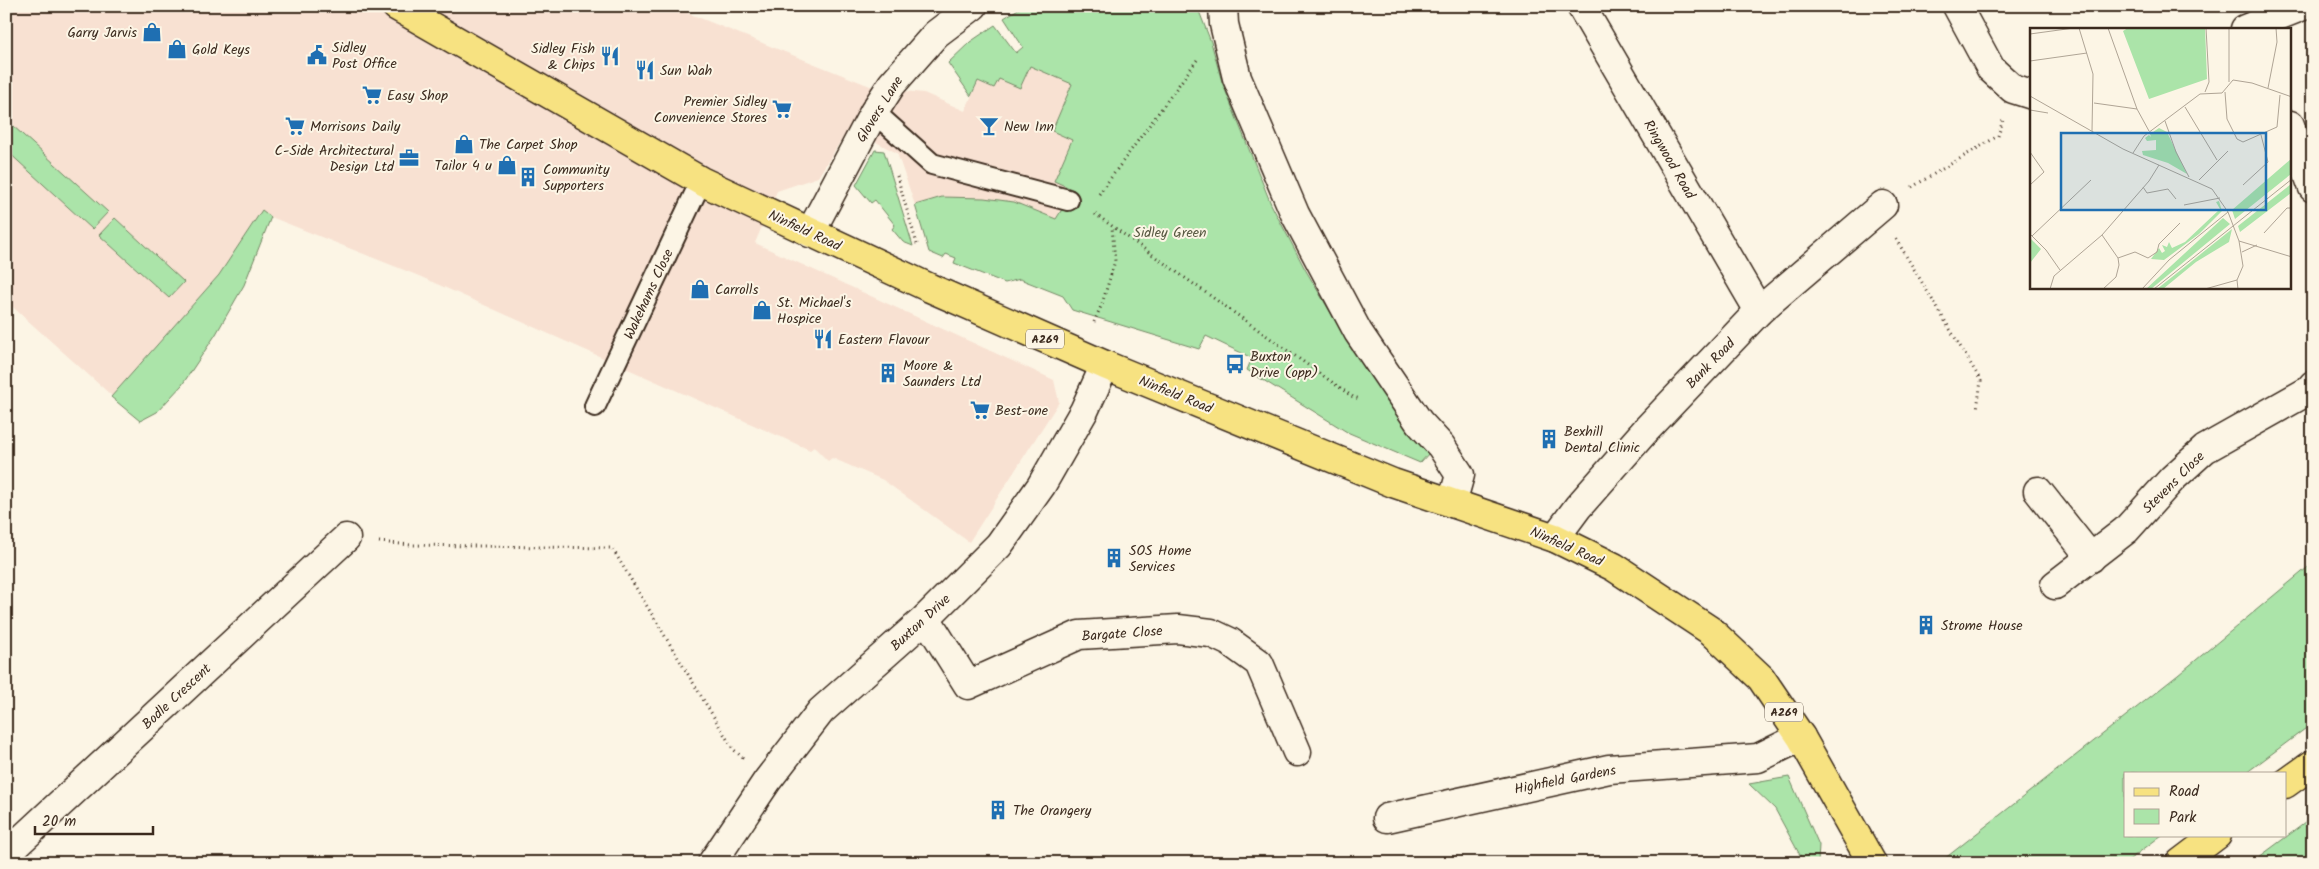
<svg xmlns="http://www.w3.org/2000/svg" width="2319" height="869" viewBox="0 0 2319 869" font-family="Kalam,sans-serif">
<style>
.built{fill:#f8e1d2}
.green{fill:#abe4a9;stroke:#738764}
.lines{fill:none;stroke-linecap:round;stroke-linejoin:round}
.lane-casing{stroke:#3b2a1e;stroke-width:24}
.street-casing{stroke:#3b2a1e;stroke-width:31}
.primary-casing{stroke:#3b2a1e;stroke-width:31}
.path{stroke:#3b2a1e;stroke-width:3;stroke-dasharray:1 4;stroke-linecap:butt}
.lane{stroke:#fcf5e5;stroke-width:20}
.street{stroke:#fcf5e5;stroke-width:28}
.primary{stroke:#f7e281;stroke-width:28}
.labels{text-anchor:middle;stroke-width:4;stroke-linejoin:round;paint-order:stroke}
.shield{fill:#fcf5e5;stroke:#75675a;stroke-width:1}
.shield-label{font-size:12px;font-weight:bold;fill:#3b2a1e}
.poi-label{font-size:14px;fill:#3b2a1e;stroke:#fcf5e5;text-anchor:start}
.street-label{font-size:14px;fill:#3b2a1e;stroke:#fcf5e5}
.park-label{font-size:14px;fill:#575841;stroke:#fcf5e5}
.inset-road{fill:none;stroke:#afa495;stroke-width:1}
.view{fill:#1f6fb2;fill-opacity:0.15;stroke:#1f6fb2;stroke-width:2.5}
.inset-edge{fill:none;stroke:#3b2a1e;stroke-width:2.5}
</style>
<rect width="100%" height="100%" fill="#fcf5e5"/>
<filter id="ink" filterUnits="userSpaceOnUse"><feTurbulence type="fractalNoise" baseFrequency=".02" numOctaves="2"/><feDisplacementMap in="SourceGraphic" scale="10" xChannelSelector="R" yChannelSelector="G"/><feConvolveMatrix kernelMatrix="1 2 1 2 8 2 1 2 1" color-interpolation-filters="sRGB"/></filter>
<g filter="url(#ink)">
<path class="built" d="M6,6H670L875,88L924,93L965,111L978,81L994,88L998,78L1154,6L1074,189L1056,219L1014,202L942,197L915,205L897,153L849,128L818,177L777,191L755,243L1054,380L1059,402L969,542L883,480L832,458L828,461L814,447L810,450L419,276L271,217L244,285L216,334L182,385L157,412L140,421L6,301Z"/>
<g class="green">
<path d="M1023,6H1197L1211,42L1222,82L1271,204L1305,269L1342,332L1384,393L1430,452L1420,463L1347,432L1247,370L1252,358L1206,336L1199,349L1072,310L1063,296L1020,279L1005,283L954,263L956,258L946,254L943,258L929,252L915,205L942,197L984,198L1014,202L1056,219L1074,190L1054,181L1072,140L1052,131L1072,84L1030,66L1020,88L999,79L994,88L978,81L971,96L948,63L970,42L995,25L1016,53L1023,47L1004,18Z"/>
<path d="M12,125L108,212L92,229L6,150V131Z"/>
<path d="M875,150L884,151L913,246L903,242L892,229L895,225L875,200L871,203L856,185Z"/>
<path d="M262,210L271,217L244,285L216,334L182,385L157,412L140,421L111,397L219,275Z"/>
<path d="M115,218L184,282L169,298L99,235Z"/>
<path d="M2313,563V723L2246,773H2125V835H2162L2125,863H1939L2178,675Z"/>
<path d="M1789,777L1819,845L1818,863H1793L1801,857L1775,809L1749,784Z"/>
<path d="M2313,817V863H2251Z"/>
</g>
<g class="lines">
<defs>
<g id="lane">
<path d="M874,112L932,164L1068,200"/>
<path d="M595,406L701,181"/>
</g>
<g id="street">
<path d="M1223,6L1224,24L1237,78L1295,214L1358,332L1419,422L1441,446L1460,475L1452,503"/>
<path d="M1581,6L1759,311"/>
<path d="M1957,6L1991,69L2013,89L2032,95"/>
<path d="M2245,29L2303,6"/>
<path d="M2290,125L2313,188"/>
<path d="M810,233L874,112L892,84L936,34L973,6"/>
<path d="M2038,491L2091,558"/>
<path d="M1555,538L1578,507L1645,431L1759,311L1883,205"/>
<path d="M2055,585L2126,530L2173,478L2205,449L2308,391L2313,385"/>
<path d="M926,618L968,685L1079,635L1178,629L1211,633L1230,642L1259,663L1297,752"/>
<path d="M1387,818L1609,769L1758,758L1801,737"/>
<path d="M6,854L346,538"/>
<path d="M712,863L767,781L821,711L926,618L999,545L1041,486L1084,411L1105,365"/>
</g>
<g id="primary">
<path d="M396,6L701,181L930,288L1105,365L1393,483L1555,538L1614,567L1711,631L1761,678L1801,737L1872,863"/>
<path d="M2285,784L2313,764"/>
<path d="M2180,863L2217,835"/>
</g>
</defs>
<use href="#lane" class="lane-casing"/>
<use href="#street" class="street-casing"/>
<use href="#primary" class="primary-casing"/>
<g class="path">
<path d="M897,176L917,244"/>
<path d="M1912,187L1998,136L2003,120"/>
<path d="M1099,194L1197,60"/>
<path d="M1095,214L1353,397L1360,399"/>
<path d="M1896,239L1981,381L1977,409"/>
<path d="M1094,322L1102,304L1115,261L1112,227"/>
<path d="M379,542L411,545L612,548L733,749L743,758"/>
</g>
<use href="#lane" class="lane"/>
<use href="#street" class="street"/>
<use href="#primary" class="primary"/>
</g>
</g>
<defs>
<symbol id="shop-bare" viewBox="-9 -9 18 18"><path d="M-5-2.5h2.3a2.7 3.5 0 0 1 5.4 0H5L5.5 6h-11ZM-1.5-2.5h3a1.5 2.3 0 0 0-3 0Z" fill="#1f6fb2" stroke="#fcf5e5" stroke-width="2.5" paint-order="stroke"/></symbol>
<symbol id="civic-bare" viewBox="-9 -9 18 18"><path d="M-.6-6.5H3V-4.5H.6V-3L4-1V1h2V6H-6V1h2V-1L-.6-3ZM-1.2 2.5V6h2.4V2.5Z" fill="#1f6fb2" stroke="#fcf5e5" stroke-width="2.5" paint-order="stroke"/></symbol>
<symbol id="restaurant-bare" viewBox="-9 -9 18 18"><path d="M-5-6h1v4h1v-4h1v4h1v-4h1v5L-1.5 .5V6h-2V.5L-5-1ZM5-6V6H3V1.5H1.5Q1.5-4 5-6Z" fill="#1f6fb2" stroke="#fcf5e5" stroke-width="2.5" paint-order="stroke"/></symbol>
<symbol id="supermarket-bare" viewBox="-9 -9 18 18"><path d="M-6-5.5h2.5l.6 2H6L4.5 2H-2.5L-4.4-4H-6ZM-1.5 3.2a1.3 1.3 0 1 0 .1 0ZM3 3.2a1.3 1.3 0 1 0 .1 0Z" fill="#1f6fb2" stroke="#fcf5e5" stroke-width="2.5" paint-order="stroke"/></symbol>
<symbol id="bar-bare" viewBox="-9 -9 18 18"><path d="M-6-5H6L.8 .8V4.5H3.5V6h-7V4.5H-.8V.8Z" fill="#1f6fb2" stroke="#fcf5e5" stroke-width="2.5" paint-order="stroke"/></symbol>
<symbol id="office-bare" viewBox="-9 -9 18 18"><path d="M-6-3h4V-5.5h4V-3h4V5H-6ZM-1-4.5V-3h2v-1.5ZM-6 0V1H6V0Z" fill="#1f6fb2" stroke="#fcf5e5" stroke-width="2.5" paint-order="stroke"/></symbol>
<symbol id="building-bare" viewBox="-9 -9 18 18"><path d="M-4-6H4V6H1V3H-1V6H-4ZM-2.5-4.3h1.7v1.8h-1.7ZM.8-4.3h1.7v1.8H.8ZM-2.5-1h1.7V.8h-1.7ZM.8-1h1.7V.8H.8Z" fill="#1f6fb2" stroke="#fcf5e5" stroke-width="2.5" paint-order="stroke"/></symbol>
<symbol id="bus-bare" viewBox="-9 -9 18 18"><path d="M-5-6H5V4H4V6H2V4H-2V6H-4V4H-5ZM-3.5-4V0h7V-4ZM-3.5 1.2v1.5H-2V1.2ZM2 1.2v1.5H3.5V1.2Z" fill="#1f6fb2" stroke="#fcf5e5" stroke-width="2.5" paint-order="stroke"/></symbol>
</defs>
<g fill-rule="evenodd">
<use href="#shop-bare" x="138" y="18" width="28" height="28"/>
<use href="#shop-bare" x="163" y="35" width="28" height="28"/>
<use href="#civic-bare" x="303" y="41" width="28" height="28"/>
<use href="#restaurant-bare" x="596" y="42" width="28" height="28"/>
<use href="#restaurant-bare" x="631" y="56" width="28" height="28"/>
<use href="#supermarket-bare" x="358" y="81" width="28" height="28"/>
<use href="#supermarket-bare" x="768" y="95" width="28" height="28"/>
<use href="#supermarket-bare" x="281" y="112" width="28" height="28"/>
<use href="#bar-bare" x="975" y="112" width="28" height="28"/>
<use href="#shop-bare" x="450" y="130" width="28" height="28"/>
<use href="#office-bare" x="395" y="144" width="28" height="28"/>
<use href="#shop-bare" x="493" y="151" width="28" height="28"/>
<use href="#building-bare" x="514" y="163" width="28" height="28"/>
<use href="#shop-bare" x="686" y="275" width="28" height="28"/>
<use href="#shop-bare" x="748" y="296" width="28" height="28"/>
<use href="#restaurant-bare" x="809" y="325" width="28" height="28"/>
<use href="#bus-bare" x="1221" y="350" width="28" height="28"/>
<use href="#building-bare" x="874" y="359" width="28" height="28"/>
<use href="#supermarket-bare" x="966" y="396" width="28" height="28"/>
<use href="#building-bare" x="1535" y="425" width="28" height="28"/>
<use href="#building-bare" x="1100" y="544" width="28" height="28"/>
<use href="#building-bare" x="1912" y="611" width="28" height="28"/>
<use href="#building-bare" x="984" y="796" width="28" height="28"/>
</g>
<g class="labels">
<g class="shield">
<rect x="1026" y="329.5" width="38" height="19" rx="4"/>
<rect x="1765" y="702.5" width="38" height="19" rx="4"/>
</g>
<g class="shield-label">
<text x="1045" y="343">A269</text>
<text x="1784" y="716">A269</text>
</g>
<g class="poi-label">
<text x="137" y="37" text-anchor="end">Garry Jarvis</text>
<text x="332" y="52">Sidley<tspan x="332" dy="16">Post Office</tspan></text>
<text x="595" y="53" text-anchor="end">Sidley Fish<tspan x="595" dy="16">&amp; Chips</tspan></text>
<text x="192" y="54">Gold Keys</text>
<text x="660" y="75">Sun Wah</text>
<text x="387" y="100">Easy Shop</text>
<text x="767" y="106" text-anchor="end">Premier Sidley<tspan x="767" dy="16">Convenience Stores</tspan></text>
<text x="310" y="131">Morrisons Daily</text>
<text x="1004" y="131">New Inn</text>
<text x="479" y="149">The Carpet Shop</text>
<text x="394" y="155" text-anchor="end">C-Side Architectural<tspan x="394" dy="16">Design Ltd</tspan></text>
<text x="492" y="170" text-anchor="end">Tailor 4 u</text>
<text x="543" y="174">Community<tspan x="543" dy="16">Supporters</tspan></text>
<text x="715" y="294">Carrolls</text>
<text x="777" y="307">St. Michael's<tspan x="777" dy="16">Hospice</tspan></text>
<text x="838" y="344">Eastern Flavour</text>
<text x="1250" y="361">Buxton<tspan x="1250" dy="16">Drive (opp)</tspan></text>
<text x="903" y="370">Moore &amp;<tspan x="903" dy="16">Saunders Ltd</tspan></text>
<text x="995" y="415">Best-one</text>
<text x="1564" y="436">Bexhill<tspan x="1564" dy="16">Dental Clinic</tspan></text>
<text x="1129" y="555">SOS Home<tspan x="1129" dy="16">Services</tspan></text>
<text x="1941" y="630">Strome House</text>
<text x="1013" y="815">The Orangery</text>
</g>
<g class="street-label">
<text transform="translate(879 109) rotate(-58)" y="5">Glovers Lane</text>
<text transform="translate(1670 159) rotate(60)" y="5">Ringwood Road</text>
<text transform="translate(805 230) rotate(25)" y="5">Ninfield Road</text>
<text transform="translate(648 294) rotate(-65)" y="5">Wakehams Close</text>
<text transform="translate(1710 363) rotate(-46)" y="5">Bank Road</text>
<text transform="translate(1176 394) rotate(22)" y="5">Ninfield Road</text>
<text transform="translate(2173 482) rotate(-45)" y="5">Stevens Close</text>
<text transform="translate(1567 546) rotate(24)" y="5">Ninfield Road</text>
<text transform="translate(920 622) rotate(-43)" y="5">Buxton Drive</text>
<text transform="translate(1122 633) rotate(-4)" y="5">Bargate Close</text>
<text transform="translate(176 696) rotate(-43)" y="5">Bodle Crescent</text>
<text transform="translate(1565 779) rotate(-11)" y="5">Highfield Gardens</text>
</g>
<g class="park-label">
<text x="1170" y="237">Sidley Green</text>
</g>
</g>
<g transform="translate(2030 28)">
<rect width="261" height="261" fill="#fcf5e5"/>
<path d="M98,0H175L177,51L119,71L93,3ZM129,100L137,104L157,146L138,135L113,127L112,123L126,122V112L117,113L115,110L119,107L121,109L120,106ZM261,131V146L205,191L202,182ZM261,156V165L210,204L208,198ZM189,173L192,183L169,206L134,232L121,231L129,220L132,225L135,223L132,217L137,219L139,214L142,220L155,214L190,181L186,174ZM193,190L200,196L121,261H116ZM202,201L199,214L166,234L133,261H127ZM0,210L11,221L0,235Z" fill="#abe4a9"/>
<path class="inset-road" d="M49,0L63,46L62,103M78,0L107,81L119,103M0,6L44,0M0,33L57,25M199,54V0M238,60L247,14L246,0M175,64L179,54L176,0M195,64L197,91L207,111L213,114L247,99L250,67M0,68L93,121L182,161L198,184L209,213L213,238L207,252L208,261M64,75L107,81M155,79L187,132M0,82L18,85M135,93L146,124L159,149M0,124L14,144L0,157M103,125L114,108L170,66L192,65L203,52L222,55L262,69M169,152L198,123M213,157L238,134L231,107M113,159L117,165L138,161L146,171M154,177L190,170M234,205L257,180H262M1,207L16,222L30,242M72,207L88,230L89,237L86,249L73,261M2,208L61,152M209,213L262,229M212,224L227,217M88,230L105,224L118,230L127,224L129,216L150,195M20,261L24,248L72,207L119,153L129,137M112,261L139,232L198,184M124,261L262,151M175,261L207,252"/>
<path class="view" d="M31,105H236V182H31Z"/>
<rect width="261" height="261" class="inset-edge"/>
</g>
<rect width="2319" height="869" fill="none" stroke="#fcf5e5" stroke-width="25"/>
<rect x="12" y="12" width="2294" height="844" fill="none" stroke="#3b2a1e" stroke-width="2" filter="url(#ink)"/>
<rect x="2124" y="772" width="162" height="65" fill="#fcf5e5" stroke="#afa495"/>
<rect x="2134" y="788" width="25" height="8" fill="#f7e281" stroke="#afa495"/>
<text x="2169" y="796" font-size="15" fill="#3b2a1e">Road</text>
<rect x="2134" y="809" width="25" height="15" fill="#abe4a9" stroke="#afa495"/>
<text x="2169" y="822" font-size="15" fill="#3b2a1e">Park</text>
<path d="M35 826v8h118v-8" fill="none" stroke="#3b2a1e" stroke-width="2.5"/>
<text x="42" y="826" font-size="15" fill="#3b2a1e" stroke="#fcf5e5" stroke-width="4" paint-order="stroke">20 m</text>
</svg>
